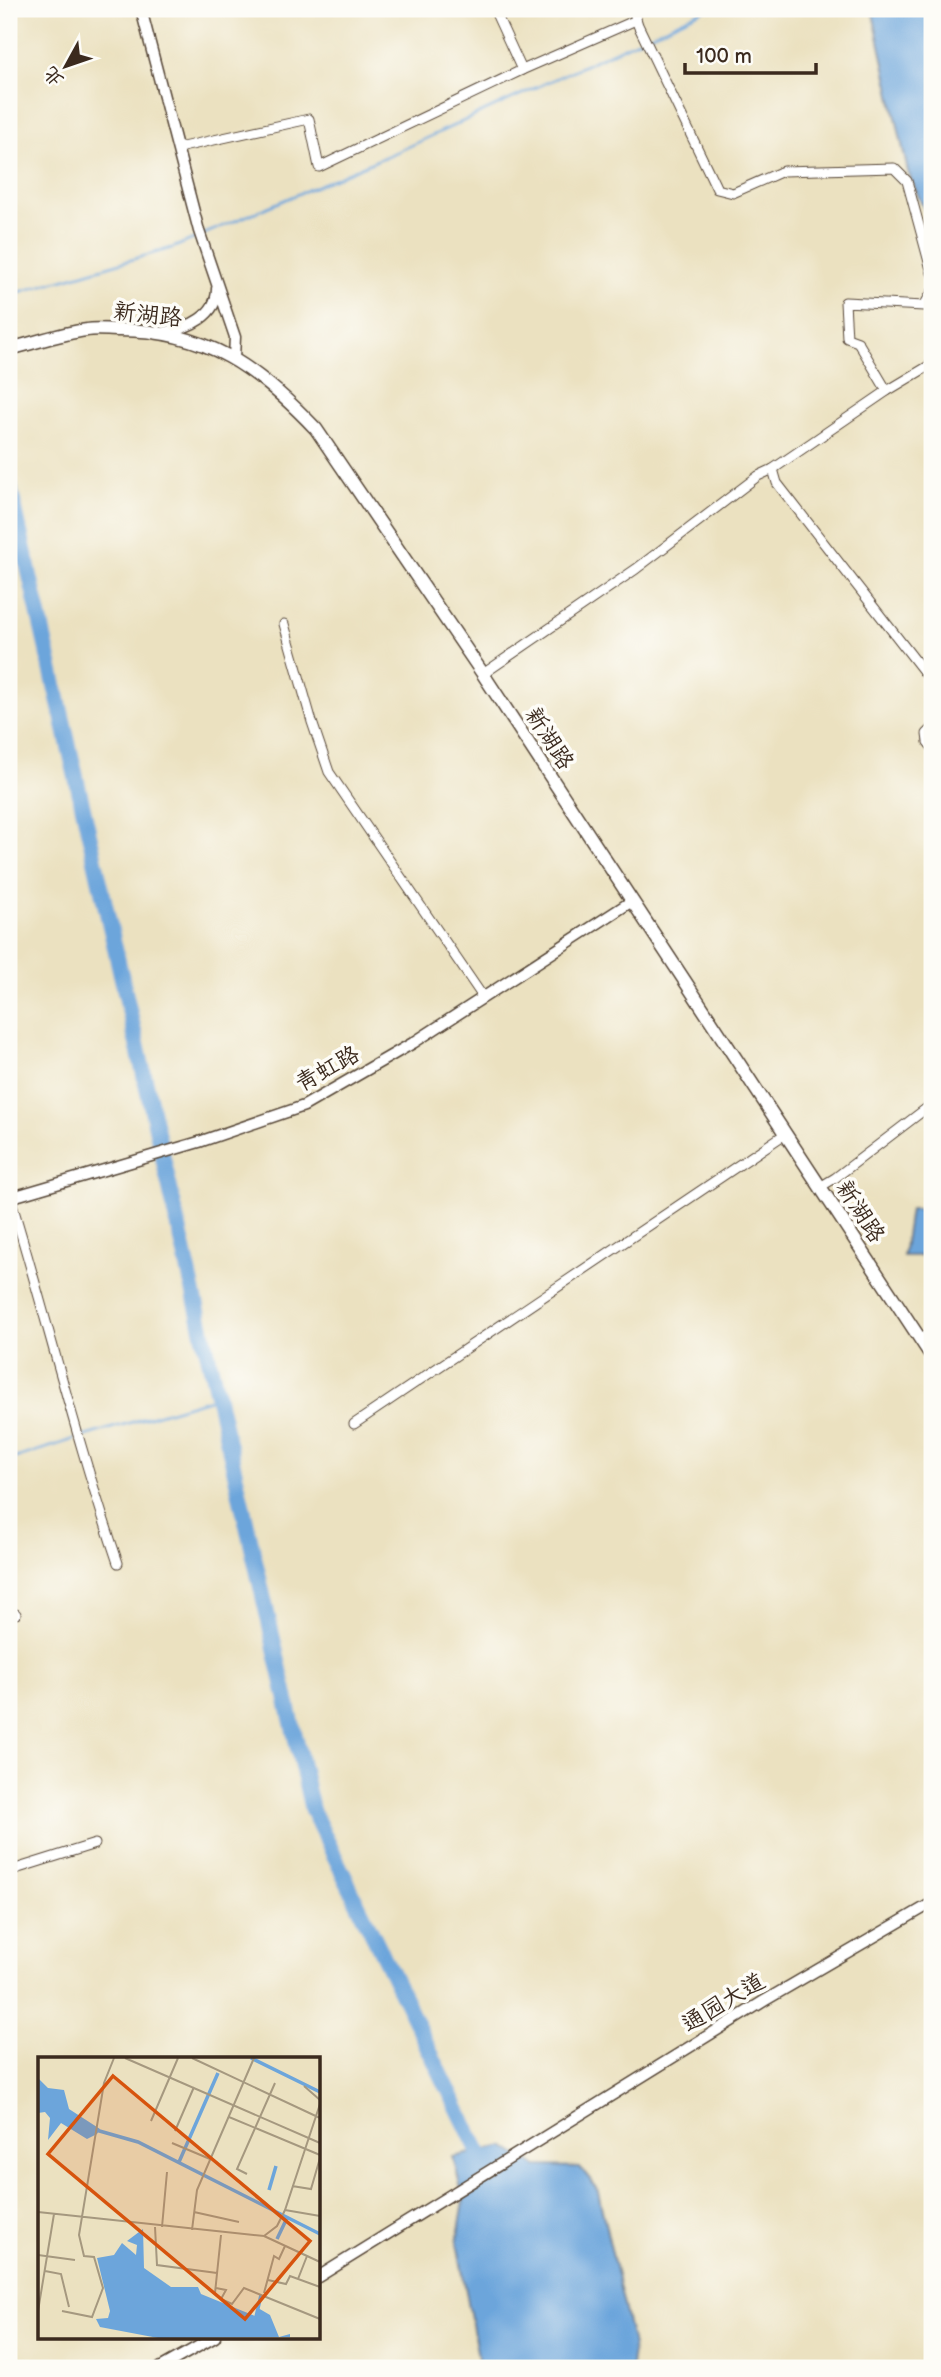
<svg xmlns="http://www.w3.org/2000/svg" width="941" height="2377" viewBox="0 0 941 2377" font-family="'Balsamiq Sans','LXGW WenKai TC',sans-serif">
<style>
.water{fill:#6ca5db;stroke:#54687c;stroke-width:2}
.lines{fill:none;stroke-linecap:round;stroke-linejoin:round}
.stream{stroke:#6ca5db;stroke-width:2.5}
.river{stroke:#6ca5db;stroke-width:16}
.minor-casing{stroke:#554536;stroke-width:11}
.tertiary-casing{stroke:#554536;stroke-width:13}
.secondary-casing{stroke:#554536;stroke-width:15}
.minor{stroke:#fff;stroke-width:9}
.tertiary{stroke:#fff;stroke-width:10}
.secondary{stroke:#fff;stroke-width:12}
.labels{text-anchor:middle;stroke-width:7;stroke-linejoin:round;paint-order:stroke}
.street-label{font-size:23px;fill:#3b2a1e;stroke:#fdfcf7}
.inset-river{fill:none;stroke:#6ca5db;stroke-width:3.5}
.inset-road{fill:none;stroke:#a5987f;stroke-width:2}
.view{fill:#d7540e;fill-opacity:0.15;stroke:#d7540e;stroke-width:3.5}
.inset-edge{fill:none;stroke:#3b2a1e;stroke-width:3.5}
</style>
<rect width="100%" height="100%" fill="#fdfcf7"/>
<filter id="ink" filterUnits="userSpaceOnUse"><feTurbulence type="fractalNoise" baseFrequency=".0143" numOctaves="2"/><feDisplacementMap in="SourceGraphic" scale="14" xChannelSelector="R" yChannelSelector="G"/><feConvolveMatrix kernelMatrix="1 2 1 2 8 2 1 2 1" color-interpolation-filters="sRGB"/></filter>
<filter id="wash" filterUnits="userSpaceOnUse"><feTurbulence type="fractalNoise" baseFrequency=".00686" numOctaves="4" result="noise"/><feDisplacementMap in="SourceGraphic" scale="28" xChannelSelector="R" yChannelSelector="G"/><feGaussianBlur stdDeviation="1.57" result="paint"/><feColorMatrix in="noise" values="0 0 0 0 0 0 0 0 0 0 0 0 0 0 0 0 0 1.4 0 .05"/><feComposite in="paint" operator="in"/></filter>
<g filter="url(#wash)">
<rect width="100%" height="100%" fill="#ebe1c0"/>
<g class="water">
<path d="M872,9H932V228L908,172Z"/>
<path d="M910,1209H932V1256H903Z"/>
<path d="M504,2146L536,2166L580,2167L597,2188L633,2345L631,2368H476L478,2357L457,2242L464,2201L453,2157Z"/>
</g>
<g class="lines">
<g class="stream">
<path d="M202,235L401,150L706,9"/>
<path d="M9,295L172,248L196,238"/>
<path d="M82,1437L216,1397"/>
<path d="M9,1460L75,1439"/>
</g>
<path class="river" d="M9,484L312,1810L479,2152L482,2172"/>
</g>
</g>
<g filter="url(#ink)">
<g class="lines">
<defs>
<g id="minor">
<path d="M494,9L522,70"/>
<path d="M633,9L638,25L717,189L733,193L783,171L894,168L907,181L932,273"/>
<path d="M178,148L309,119L319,167L522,70L636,20"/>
<path d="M887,391L858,342L847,338L845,302L924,306L932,292"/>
<path d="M773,469L777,483L932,682"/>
<path d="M284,624L312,722L329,772L483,997"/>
<path d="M483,674L636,569L758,476L773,469L887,391L932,364"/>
<path d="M932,729L927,734L928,742L932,747"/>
<path d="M820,1187L835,1178L932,1104"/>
<path d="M10,1197C47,1319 77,1443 118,1563"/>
<path d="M354,1424L785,1134"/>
<path d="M9,1616L16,1614"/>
<path d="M9,1871L95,1844"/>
</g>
<g id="tertiary">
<path d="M141,9L199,231L235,337L234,358"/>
<path d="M166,332C188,328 217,316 217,289"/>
<path d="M9,1198L199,1142L304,1106L413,1043L632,901"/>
<path d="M318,2277L764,2001L932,1903"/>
<path d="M160,2368L215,2337"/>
</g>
<path id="secondary" d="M9,349C34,343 61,333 87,330C97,328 108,330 119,330C207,330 258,368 316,429L483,674L932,1357"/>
</defs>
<use href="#minor" class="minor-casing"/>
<use href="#tertiary" class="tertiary-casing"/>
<use href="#secondary" class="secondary-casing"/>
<use href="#minor" class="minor"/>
<use href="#tertiary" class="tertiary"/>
<use href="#secondary" class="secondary"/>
</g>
</g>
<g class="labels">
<g class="street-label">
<text transform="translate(148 314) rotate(6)" y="8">新湖路</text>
<text transform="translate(550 738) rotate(57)" y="8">新湖路</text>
<text transform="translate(327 1068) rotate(-29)" y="8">青虹路</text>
<text transform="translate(861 1211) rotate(57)" y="8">新湖路</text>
<text transform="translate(723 2002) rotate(-31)" y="8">通园大道</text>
</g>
</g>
<g transform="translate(38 2057)">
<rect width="282" height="282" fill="#ebe1c0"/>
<path d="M0,21L10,31L26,33L31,52L62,72L59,77L49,82L23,66L10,83L12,61L7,55L0,56ZM105,172L106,211L133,230H160L163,237L217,259L220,251L232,258L241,280L252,277V280L120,281L62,270L58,262L70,261L72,254L59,201L76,198L84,186L98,198L99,188L89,184Z" fill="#6ca5db"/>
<path class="inset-river" d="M213,1L282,35M58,73L100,85L282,177M141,105L180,16M231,133L238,109M239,182L249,161M218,260L223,238"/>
<path class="inset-road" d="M87,1L282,86M154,1L282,61M266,29L282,43M191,60L282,98M113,64L140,1M137,74L156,30M134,86L172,102M209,117L199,112L237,26M254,129L273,132L282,101M247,153L282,159M0,155L226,179L239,169L247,153L282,47M156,155L201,165M117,170L119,208L179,216M124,170L129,115M154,173L159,133L216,1M226,179L282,205M0,198L37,203M7,214L23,217L31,250M260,222L269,199M230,223L248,227L252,219L282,230M178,231L188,233L183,242L194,247L206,231L282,262M177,236L183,178M226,236L236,199L241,202L247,189M0,254L16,157M24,254L54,260L65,231L56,200L46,199L41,178L66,26L76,1"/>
<path class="view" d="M75,19L272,184L207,262L10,97Z"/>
<rect width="282" height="282" class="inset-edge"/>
</g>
<rect width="941" height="2377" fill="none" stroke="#fdfcf7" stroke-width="35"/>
<g transform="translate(66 66) rotate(230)" stroke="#fdfcf7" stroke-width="5" paint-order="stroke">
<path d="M0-5L12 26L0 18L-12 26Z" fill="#3b2a1e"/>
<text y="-10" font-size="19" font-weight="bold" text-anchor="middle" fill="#3b2a1e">北</text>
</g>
<path d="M685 63v10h131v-10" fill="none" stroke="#3b2a1e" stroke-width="3.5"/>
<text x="696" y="63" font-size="21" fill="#3b2a1e" stroke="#fdfcf7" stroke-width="5" paint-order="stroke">100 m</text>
</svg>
